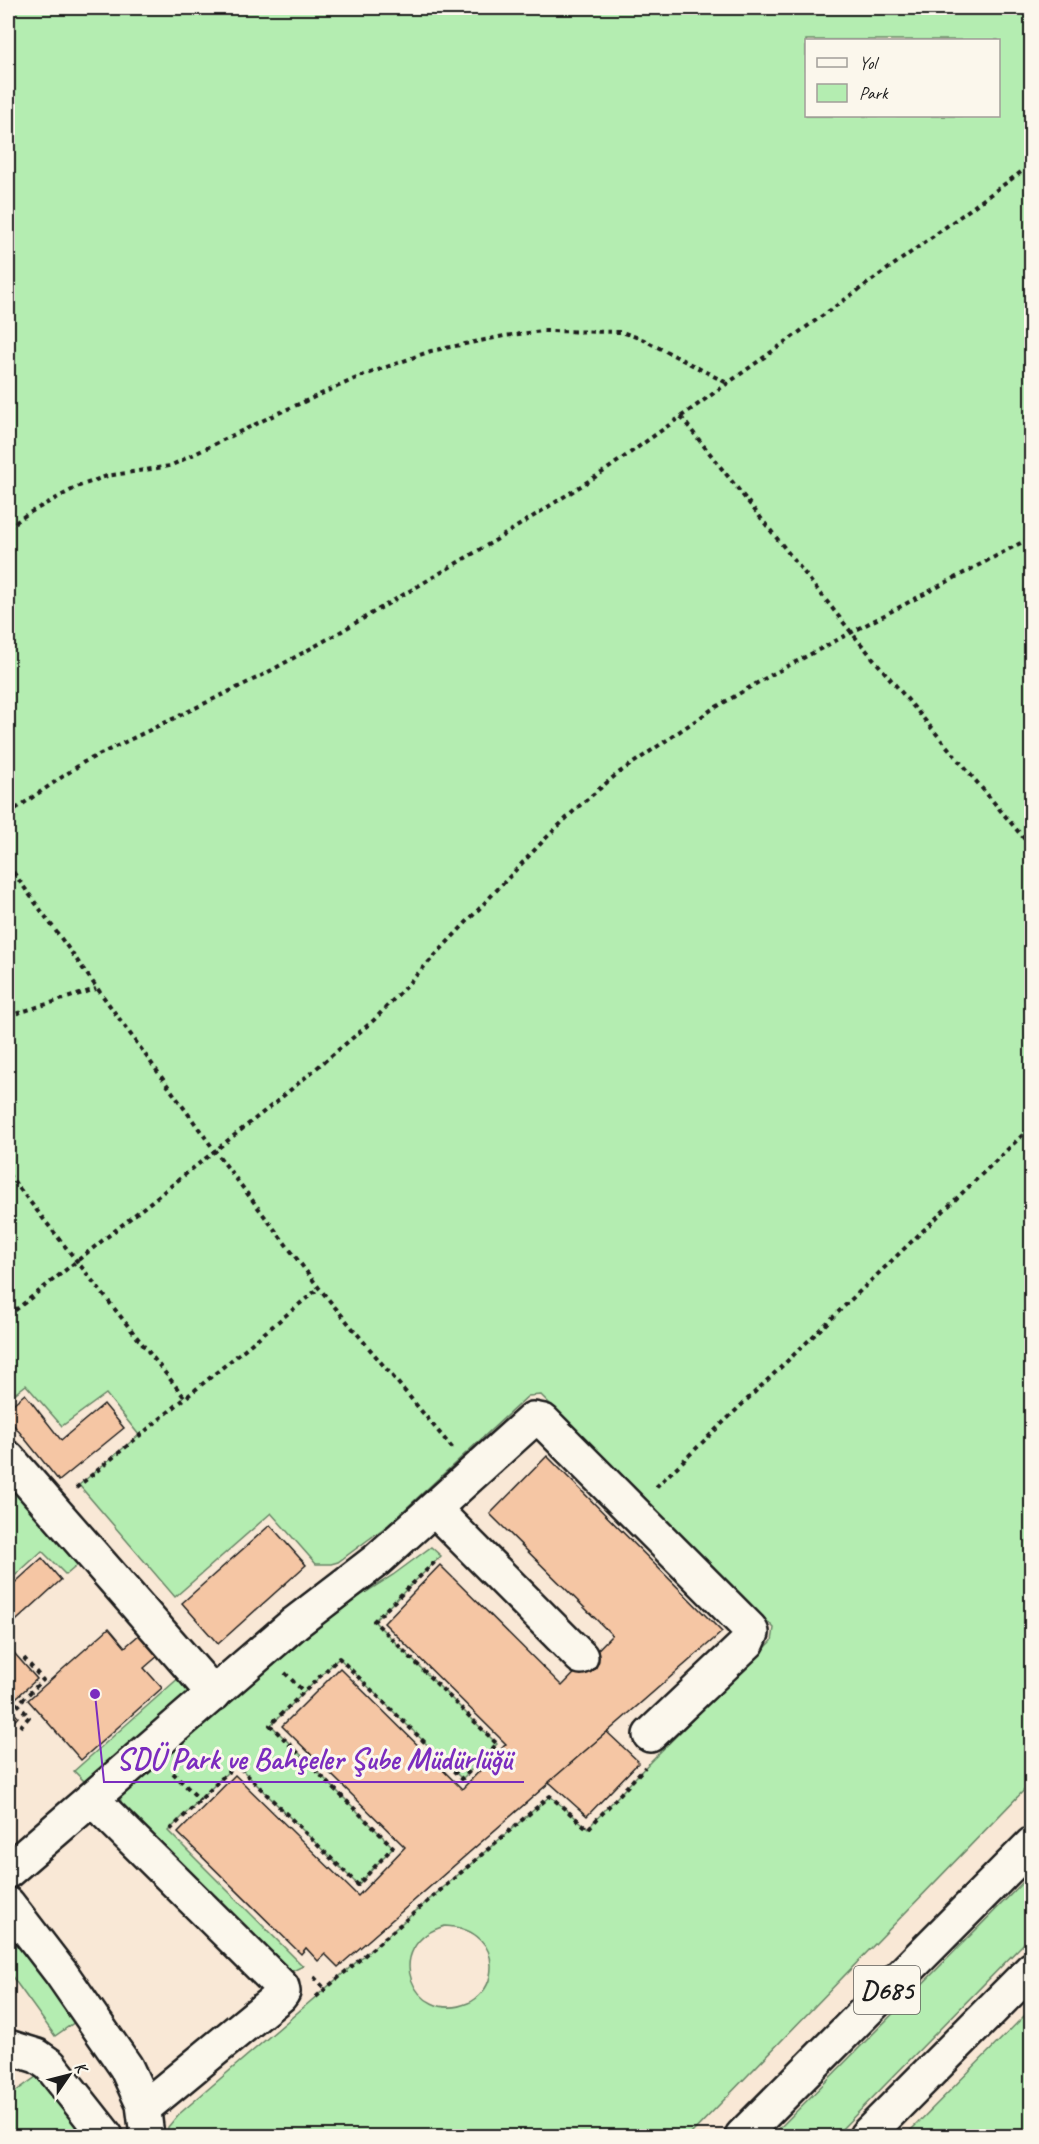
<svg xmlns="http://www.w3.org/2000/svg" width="1039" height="2144" viewBox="0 0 1039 2144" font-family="Caveat,sans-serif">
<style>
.green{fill:#b4edb1;stroke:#688466;stroke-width:1.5;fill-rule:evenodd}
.building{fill:#f5c6a4;stroke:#1c1c1c;stroke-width:1.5}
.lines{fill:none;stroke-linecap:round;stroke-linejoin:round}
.minor-casing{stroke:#1c1c1c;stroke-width:38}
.highway-casing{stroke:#1c1c1c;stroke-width:38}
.path{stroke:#1c1c1c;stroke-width:4;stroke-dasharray:4.5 4.5;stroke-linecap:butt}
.minor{stroke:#fbf7ec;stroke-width:33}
.highway{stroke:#fbf7ec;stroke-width:33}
.labels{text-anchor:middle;stroke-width:6;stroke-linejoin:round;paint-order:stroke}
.shield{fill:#fbf7ec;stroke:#5f5e5a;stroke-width:1.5}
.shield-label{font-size:27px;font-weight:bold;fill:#1c1c1c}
.leader{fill:none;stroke:#7b2cbf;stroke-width:2}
.callout-dot{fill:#7b2cbf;stroke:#fbf7ec;stroke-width:2}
.callout-label{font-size:30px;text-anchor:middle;font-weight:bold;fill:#7b2cbf;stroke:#fbf7ec;stroke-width:6;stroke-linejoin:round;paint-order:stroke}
</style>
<rect width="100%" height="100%" fill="#f9e8d6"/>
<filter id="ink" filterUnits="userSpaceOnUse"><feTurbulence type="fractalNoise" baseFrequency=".0167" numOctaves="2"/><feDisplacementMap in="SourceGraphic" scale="12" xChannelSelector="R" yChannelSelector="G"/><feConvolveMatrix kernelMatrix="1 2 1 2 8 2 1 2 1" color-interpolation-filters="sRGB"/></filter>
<g filter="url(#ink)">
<g class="green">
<path d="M8,8H1031V1783L689,2136H167L168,2127L178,2115L550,1796L588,1828L651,1761L772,1641L774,1628L541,1395L528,1396L388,1525L338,1562L331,1564H316L271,1513L175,1597L79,1485L139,1435L106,1394L62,1426L26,1385L8,1399ZM806,40H998V116H806ZM445,1926C474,1927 496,1945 490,1976C488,1987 479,1999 468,2003C413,2026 380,1944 445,1926Z"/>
<path d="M8,1481L81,1562L66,1575L42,1551L8,1582Z"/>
<path d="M431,1547L441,1556L374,1621L497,1744L462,1779L339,1658L271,1725L393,1847L358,1885L236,1764L168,1831L303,1966L293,1971L287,1968L122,1808L120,1795L341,1608L393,1575Z"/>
<path d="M181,1676L194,1690L88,1785L74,1771Z"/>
<path d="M1031,1874V1936L835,2136H772Z"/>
<path d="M8,1929L75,2022L55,2036L8,1971Z"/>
<path d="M1031,2009V2136H905Z"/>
<path d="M36,2077L48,2088L84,2136H8V2097Z"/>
</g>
<g class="building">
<path d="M25,1394L61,1440L104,1404L124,1428L59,1481L8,1418V1408Z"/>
<path d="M547,1456L722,1632L338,1967L325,1954L318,1961L306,1948L301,1954L178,1833L235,1775L358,1896L405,1847L282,1726L340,1668L462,1789L506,1744L384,1623L440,1565L562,1686L612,1635L490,1514Z"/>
<path d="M270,1525L306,1565L218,1644L182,1603Z"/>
<path d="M42,1558L61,1580L8,1628V1589Z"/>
<path d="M109,1628L125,1647L140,1634L159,1655L144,1668L162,1688L81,1760L28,1700Z"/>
<path d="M8,1646L37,1679L8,1705Z"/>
<path d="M8,1707L18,1717L8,1728Z"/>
<path d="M607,1732L639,1762L587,1816L549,1782Z"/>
</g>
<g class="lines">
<defs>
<g id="minor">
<path d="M8,1458L214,1694"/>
<path d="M434,1509L581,1657"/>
<path d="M92,1799L282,1987L283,1992L280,1996L144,2108"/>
<path d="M8,1871L295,1623L377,1560L533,1419L543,1421L550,1428L750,1629L752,1633L748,1642L650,1735"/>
<path d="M8,1904L61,1973L126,2067L143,2104L147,2136"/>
<path d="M8,2047L37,2056L50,2065L106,2136"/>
</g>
<g id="highway">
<path d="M742,2136L1032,1844"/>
<path d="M866,2136L1032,1969"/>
</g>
</defs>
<use href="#minor" class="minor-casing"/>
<use href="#highway" class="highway-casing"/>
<g class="path">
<path d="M681,417L851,632L1032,848"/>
<path d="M8,528L27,514L79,486L107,476L170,466L270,417L359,377L431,351L504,336L543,331L622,332L644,340L727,383"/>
<path d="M8,814L84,762L261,676L335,635L496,540L606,470L906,256L1032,164"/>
<path d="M8,865L215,1151L319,1288L453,1449"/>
<path d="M8,1016L96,989"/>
<path d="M8,1174L185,1398"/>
<path d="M8,1316L276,1102L374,1020L545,839L578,807L617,774L711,710L771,675L1032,537"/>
<path d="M656,1487L1032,1126"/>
<path d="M76,1488L319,1288"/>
<path d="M285,1673L304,1692"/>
<path d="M20,1727L29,1717L18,1704L43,1680L24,1658"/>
<path d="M173,1773L200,1800"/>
<path d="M170,1830L236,1764L358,1885L393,1847L270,1725L339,1658L462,1779L497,1744L374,1621L438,1559"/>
<path d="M314,1977L325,1989"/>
<path d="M316,1997L550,1796L588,1829L645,1767"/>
</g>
<use href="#minor" class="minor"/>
<use href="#highway" class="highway"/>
</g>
</g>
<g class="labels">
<rect class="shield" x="854" y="1966" width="66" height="48" rx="4.5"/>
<g class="shield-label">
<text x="887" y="1999">D685</text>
</g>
</g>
<path class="leader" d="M95 1694L104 1782H524"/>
<circle class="callout-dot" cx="95" cy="1694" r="6"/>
<g class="callout-label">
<text x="314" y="1769">SDÜ Park ve Bahçeler Şube Müdürlüğü</text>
</g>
<rect width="1039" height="2144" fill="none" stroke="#fbf7ec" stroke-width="30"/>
<rect x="15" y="15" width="1009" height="2114" fill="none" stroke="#1c1c1c" stroke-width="2" filter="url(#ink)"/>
<rect x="805" y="39" width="195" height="78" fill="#fbf7ec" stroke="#a29f99" stroke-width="1.5"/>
<rect x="817" y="58" width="30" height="9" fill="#fbf7ec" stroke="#a29f99" stroke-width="1.5"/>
<text x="859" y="69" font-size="18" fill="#1c1c1c">Yol</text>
<rect x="817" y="84" width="30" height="18" fill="#b4edb1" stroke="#a29f99" stroke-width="1.5"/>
<text x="859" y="99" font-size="18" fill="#1c1c1c">Park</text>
<g transform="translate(69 2075) rotate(55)" stroke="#fbf7ec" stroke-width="4.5" paint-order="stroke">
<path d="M0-4.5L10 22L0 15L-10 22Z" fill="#1c1c1c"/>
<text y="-9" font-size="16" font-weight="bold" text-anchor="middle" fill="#1c1c1c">K</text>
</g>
</svg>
